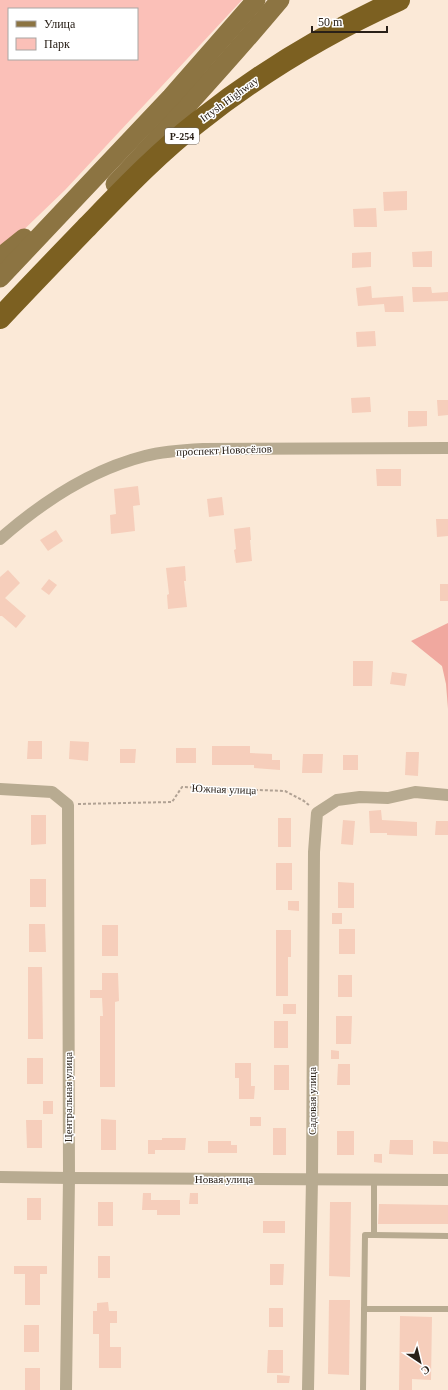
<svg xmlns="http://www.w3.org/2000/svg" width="448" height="1390" viewBox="0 0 448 1390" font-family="'Times New Roman',serif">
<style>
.green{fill:#fbc0b8;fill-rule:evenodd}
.forest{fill:#f0a89f}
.building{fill:#f6cebb}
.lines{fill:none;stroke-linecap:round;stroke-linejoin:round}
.path{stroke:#b1a294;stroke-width:2;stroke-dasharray:3 2;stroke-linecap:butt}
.lane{stroke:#b8ab91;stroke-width:6}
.street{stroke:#b8ab91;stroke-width:12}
.primary{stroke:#8c7442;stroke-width:19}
.highway{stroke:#7c6021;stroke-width:22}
.labels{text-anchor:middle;stroke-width:3;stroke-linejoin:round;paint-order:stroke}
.shield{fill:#fff;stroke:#69635d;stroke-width:1}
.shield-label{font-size:10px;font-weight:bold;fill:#292018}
.street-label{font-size:11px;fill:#292018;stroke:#fff}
</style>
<rect width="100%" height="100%" fill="#fbe9d7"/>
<path class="green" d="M0,0H242L65,190L11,242L0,251ZM9,9H137V59H9Z"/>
<path class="forest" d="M448,623V709L446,684L442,666L411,641Z"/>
<g class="building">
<path d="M407,191V210L384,211L383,192Z"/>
<path d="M376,208L377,227H354L353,209Z"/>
<path d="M432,251V267H413L412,252Z"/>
<path d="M371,252V267L352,268V253Z"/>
<path d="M371,286L372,298L403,296L404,312H385L384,304L358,306L356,288Z"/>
<path d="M412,287H431L432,293L448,292V301L413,302Z"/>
<path d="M375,331L376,346L357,347L356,332Z"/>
<path d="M370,397L371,412L352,413L351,398Z"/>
<path d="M437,400H448V415L438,416Z"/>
<path d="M408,411H427V426L408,427Z"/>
<path d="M376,469H401V486H377Z"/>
<path d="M138,486L140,505L133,506L135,531L111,534L110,515L116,514L114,489Z"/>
<path d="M222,497L224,515L209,517L207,499Z"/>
<path d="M436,519H448V536L437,537Z"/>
<path d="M250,527L251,540H250L252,561L236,563L234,550L236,549L234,529Z"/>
<path d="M56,530L63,541L48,551L40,540Z"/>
<path d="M185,566L186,581H184L187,607L168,609L167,595L169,594L166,568Z"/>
<path d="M8,570L20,583L5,598L26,616L16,628L2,616H0V577Z"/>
<path d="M49,579L57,585L49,595L41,589Z"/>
<rect x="440" y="584" width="8" height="17"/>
<path d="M353,661H373L372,686H353Z"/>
<path d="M392,672L407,674L405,686L390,684Z"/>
<path d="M28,741H42V759H27Z"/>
<path d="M70,741L89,742L88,761L69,759Z"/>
<path d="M212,746H250V753L272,754V760H280V770L254,768V765H212Z"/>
<rect x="176" y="748" width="20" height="15"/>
<path d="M120,749H136L135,763H120Z"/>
<path d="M406,752H419L418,776L405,775Z"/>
<path d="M303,754H323L322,773H302Z"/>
<rect x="343" y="755" width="15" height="15"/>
<path d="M381,810L382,820L417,822V836L387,835V833H370L369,811Z"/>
<path d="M31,815H46V844L31,845Z"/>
<rect x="278" y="818" width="13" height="29"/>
<path d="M343,820L355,821L353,845L341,844Z"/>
<path d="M436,821H448V835H435Z"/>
<rect x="276" y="863" width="16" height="27"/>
<rect x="30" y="879" width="16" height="28"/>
<path d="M338,882L354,883V908H338Z"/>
<path d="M288,901H299V911L288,910Z"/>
<rect x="332" y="913" width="10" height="11"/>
<path d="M29,924H45L46,952H29Z"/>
<rect x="102" y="925" width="16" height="31"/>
<rect x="339" y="929" width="16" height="25"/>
<path d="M276,930H291V957H288V996H276Z"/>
<path d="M28,967H42L43,1039H28Z"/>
<path d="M102,973H118L119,1001L115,1002V1087H100V1016H103L102,998H90V990H102Z"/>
<rect x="338" y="975" width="14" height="22"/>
<rect x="283" y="1004" width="13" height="10"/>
<path d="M336,1016H352L351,1044H336Z"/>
<rect x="274" y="1021" width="14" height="27"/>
<path d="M331,1050L339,1051V1059H331Z"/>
<rect x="27" y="1058" width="16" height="26"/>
<path d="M235,1063H251V1086H255L254,1099H239V1078H235Z"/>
<path d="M338,1064H350V1085H337Z"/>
<rect x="274" y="1065" width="15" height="25"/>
<rect x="43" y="1101" width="10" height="13"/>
<rect x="250" y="1117" width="11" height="9"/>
<path d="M101,1119L116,1120V1150H101Z"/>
<path d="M26,1120H42V1148H27Z"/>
<rect x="273" y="1128" width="13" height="27"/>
<rect x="337" y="1131" width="17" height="24"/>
<path d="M162,1138H186L185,1150H155V1154H148V1140H162Z"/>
<path d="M390,1140H413V1155L389,1154Z"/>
<path d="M208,1141H231V1145H237V1153H208Z"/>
<path d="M433,1141L448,1142V1154H433Z"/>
<path d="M374,1154H382V1163L374,1162Z"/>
<path d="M143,1193H151V1200H180V1215H157V1210H142Z"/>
<path d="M190,1193H198V1204H189Z"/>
<rect x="27" y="1198" width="14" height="22"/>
<rect x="98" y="1202" width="15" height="24"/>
<path d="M330,1202H351L350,1277L329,1276Z"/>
<path d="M379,1204L448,1205V1224H378Z"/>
<rect x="263" y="1221" width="22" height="12"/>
<rect x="98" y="1256" width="12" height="22"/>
<path d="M270,1264H284L283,1285H270Z"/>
<path d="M14,1266H47V1274H40V1305H25V1274H14Z"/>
<path d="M329,1300H350L349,1375L328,1374Z"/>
<path d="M108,1302L109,1311H117V1323H110V1347H121V1368H99V1334H93V1311H97V1303Z"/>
<rect x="269" y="1308" width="14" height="19"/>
<path d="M400,1316L432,1317L431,1380L412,1379V1390H399Z"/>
<rect x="24" y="1325" width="15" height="27"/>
<path d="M268,1350H283V1373H267Z"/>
<rect x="25" y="1368" width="15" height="22"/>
<path d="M277,1375L290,1376L289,1383H277Z"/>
</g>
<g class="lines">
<path class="path" d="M78,804L172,802L182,787L285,791L304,801L310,806"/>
<g class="lane">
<path d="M374,1235L448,1236"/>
<path d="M364,1309H448"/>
<path d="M363,1390L365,1235H374V1179"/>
</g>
<g class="street">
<path d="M0,539C42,502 90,470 145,456C164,451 183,450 203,449L448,448"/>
<path d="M0,789L52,792L68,805L69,1178L66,1390"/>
<path d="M0,1177L69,1178L448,1180"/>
<path d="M308,1390L312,1179L314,852L317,813L337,800L360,797L388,798L415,792L448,795"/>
</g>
<g class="primary">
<path d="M115,184C171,124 227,63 280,0"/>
<path d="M0,257L24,238"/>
<path d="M0,278L171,97L256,0"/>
</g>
<path class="highway" d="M0,318C29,287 59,256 88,226C123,190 158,153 198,122C261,72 326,33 399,0"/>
</g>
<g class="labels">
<rect class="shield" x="165" y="128" width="34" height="16" rx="3"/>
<g class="shield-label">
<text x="182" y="140">Р-254</text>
</g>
<g class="street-label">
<text transform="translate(229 99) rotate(-36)" y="4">Irtysh Highway</text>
<text transform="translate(224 450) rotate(-2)" y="4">проспект Новосёлов</text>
<text transform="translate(224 789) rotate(2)" y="4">Южная улица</text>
<text transform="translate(68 1097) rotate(-90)" y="4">Центральная улица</text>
<text transform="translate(312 1101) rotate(-90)" y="4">Садовая улица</text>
<text x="224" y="1183">Новая улица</text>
</g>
</g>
<rect x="8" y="8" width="130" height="52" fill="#ffffff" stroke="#a9a6a3"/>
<rect x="16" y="21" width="20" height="6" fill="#8c7442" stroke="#a9a6a3"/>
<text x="44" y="28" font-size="12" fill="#292018">Улица</text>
<rect x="16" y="38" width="20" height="12" fill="#fbc0b8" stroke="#a9a6a3"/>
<text x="44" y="48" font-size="12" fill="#292018">Парк</text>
<g transform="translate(420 1362) rotate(145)" stroke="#ffffff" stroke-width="3" paint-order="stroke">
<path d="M0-3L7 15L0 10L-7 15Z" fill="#292018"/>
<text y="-6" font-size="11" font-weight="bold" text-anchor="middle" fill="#292018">С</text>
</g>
<path d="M312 26v6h75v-6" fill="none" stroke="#292018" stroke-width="2"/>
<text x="318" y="26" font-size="12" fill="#292018" stroke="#ffffff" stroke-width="3" paint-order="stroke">50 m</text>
</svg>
